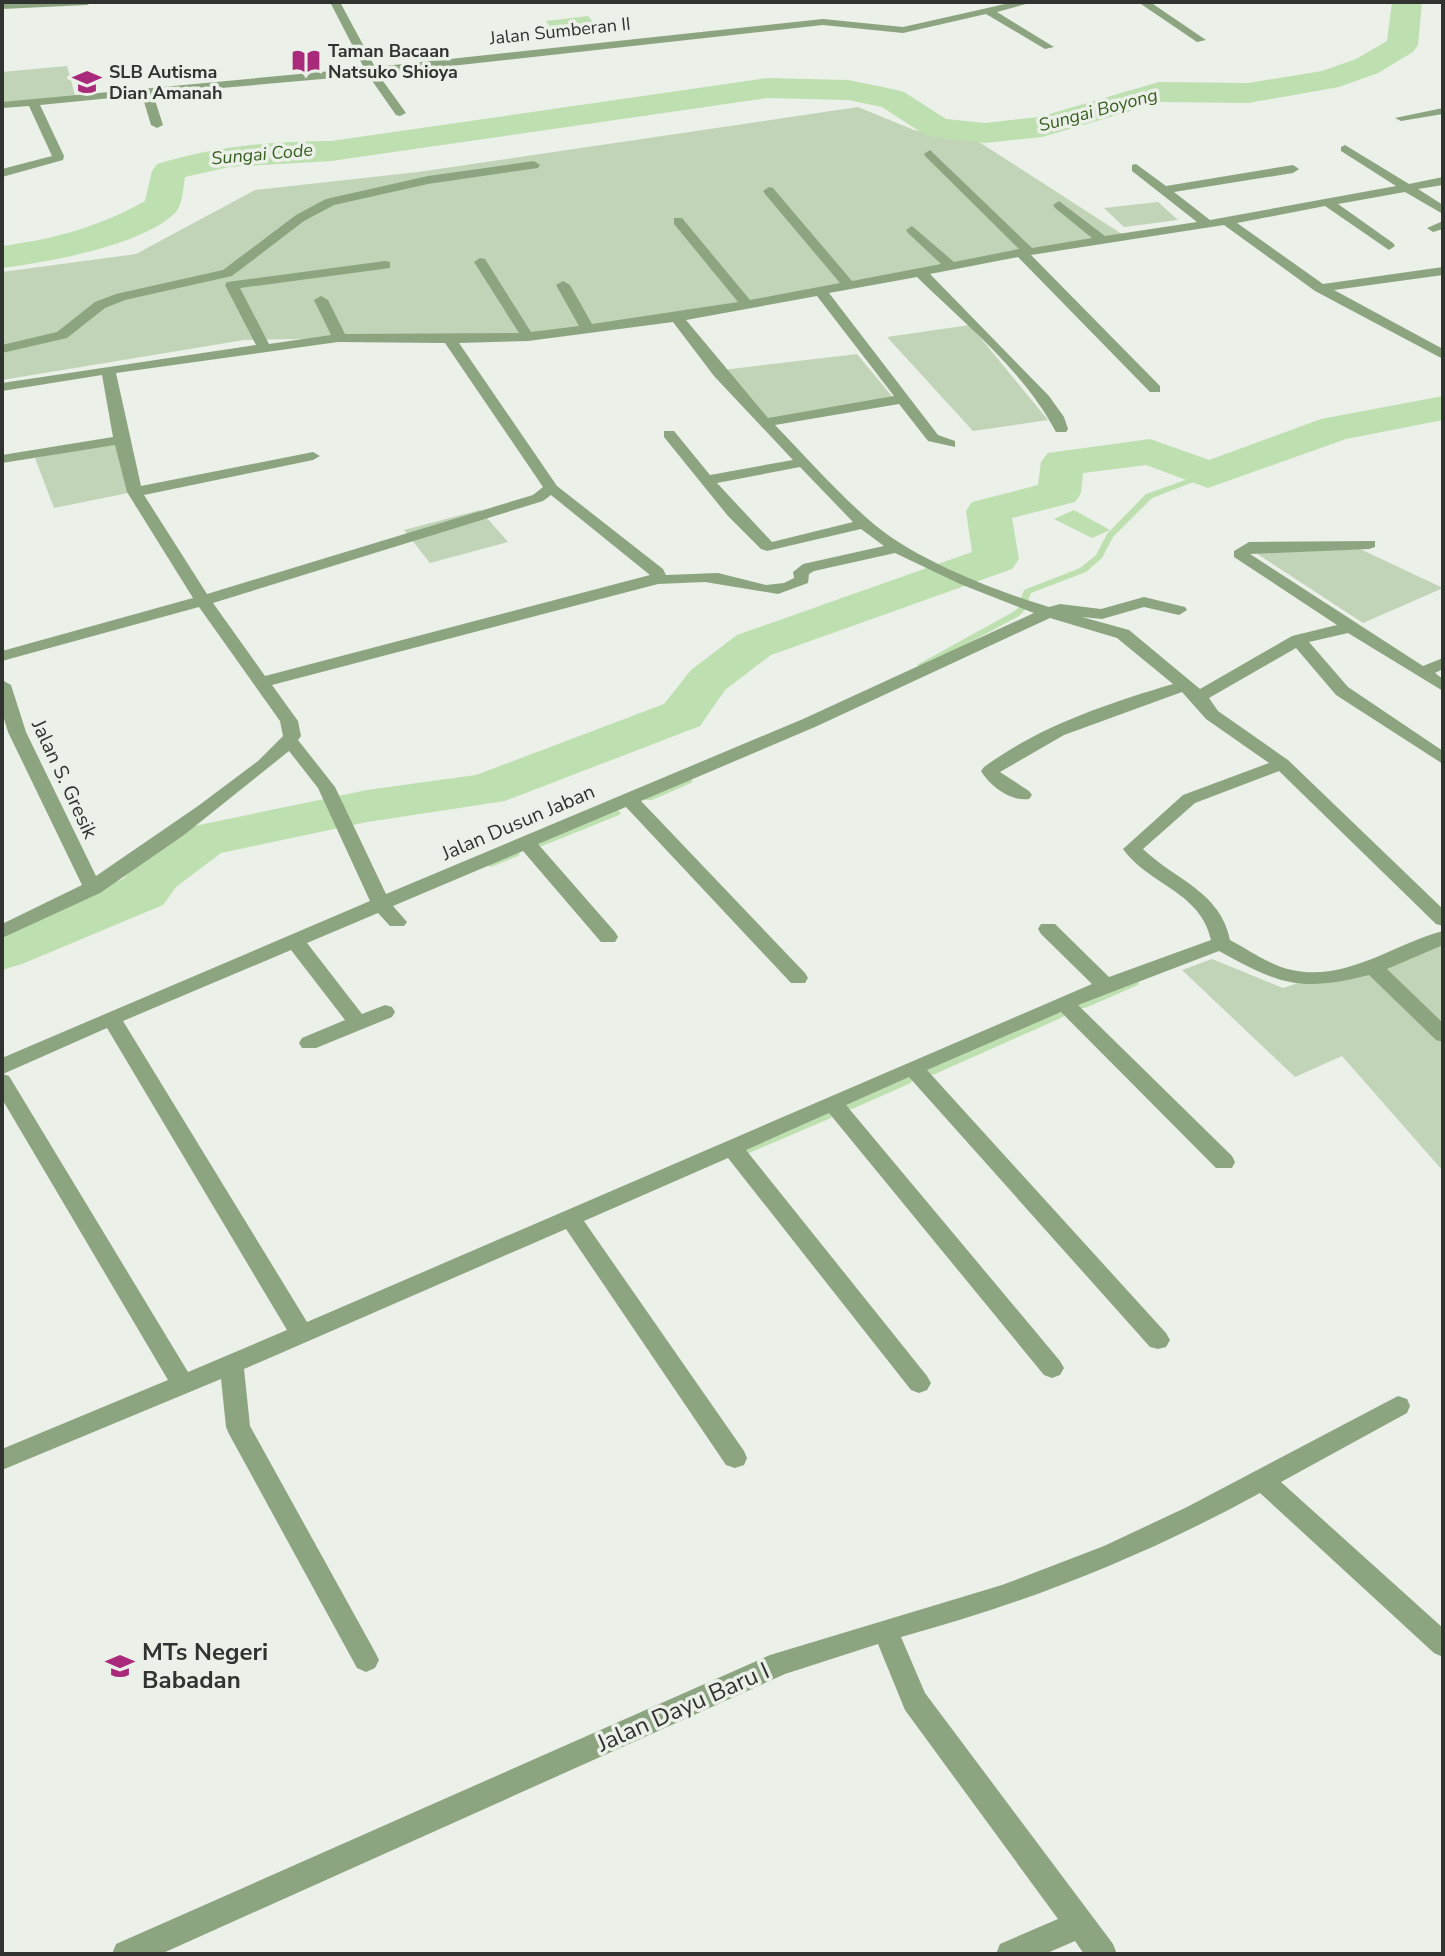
<svg xmlns="http://www.w3.org/2000/svg" width="1445" height="1956" viewBox="0 0 1445 1956" font-family="'Nunito Sans',sans-serif">
<style>
.green{fill:#c1d4b8}
.water{fill:#bedfaf}
.lines{fill:none;stroke-linecap:round;stroke-linejoin:round}
.stream{fill:#bedfaf;fill-rule:evenodd}
.river{fill:#bedfaf;fill-rule:evenodd}
.minor{fill:#8ca580;fill-rule:evenodd}
.labels{text-anchor:middle;stroke-width:7;stroke-linejoin:round;paint-order:stroke}
.far-street-label{font-size:18px;fill:#313330;stroke:#ebf0e8}
.far-poi-label{font-size:18px;font-weight:bold;fill:#313330;stroke:#ebf0e8;text-anchor:start}
.far-water-label{font-size:18px;font-style:italic;fill:#375f20;stroke:#ebf0e8}
.street-label{font-size:20px;fill:#313330;stroke:#ebf0e8}
.near-poi-label{font-size:24px;font-weight:bold;fill:#313330;stroke:#ebf0e8;text-anchor:start}
.near-street-label{font-size:24px;fill:#313330;stroke:#ebf0e8}
</style>
<rect width="100%" height="100%" fill="#ebf0e8"/>
<g class="green">
<path d="M67,66L76,99L2,105V72Z"/>
<path d="M858,107L914,130L979,142L1125,236L587,328L451,341L415,337L244,340L2,380V272L136,254L255,190L418,172Z"/>
<path d="M1158,202L1178,220L1124,227L1104,208Z"/>
<path d="M970,325L1048,420L973,431L887,337Z"/>
<path d="M857,354L895,400L767,422L723,370Z"/>
<path d="M117,442L128,493L54,508L35,458Z"/>
<path d="M480,510L508,542L430,563L404,530Z"/>
<path d="M1360,549L1443,588L1363,623L1253,551Z"/>
<path d="M1443,936V1171L1342,1056L1295,1077L1182,970L1212,959L1283,988Z"/>
</g>
<g class="water">
<path d="M588,16L602,33L559,39L546,21Z"/>
<path d="M1074,510L1110,530L1092,538L1054,519Z"/>
</g>
<g class="lines">
<g class="stream">
<path d="M1205,473H1208L1212,475L1152,498L1113,537L1102,558L1086,572L1031,593L1028,601L1030,605L1019,616L924,667L921,668L917,665L1013,612L1022,605L1020,601L1024,590L1080,568L1096,555L1107,534L1146,494Z"/>
<path d="M688,778L691,779L693,781L691,783L652,800H646L644,798Z"/>
<path d="M616,810L619,811L621,813L619,815L542,846H536L534,844L536,842Z"/>
<path d="M515,851L518,852L520,854L518,856L491,867L486,864L488,862Z"/>
<path d="M1134,980L1138,981L1139,983L1138,985L1085,1008H1077L1076,1006L1077,1004Z"/>
<path d="M1059,1012L1063,1013L1064,1015L1063,1017L935,1074L931,1075L926,1071L927,1068Z"/>
<path d="M907,1076L911,1077L912,1080L911,1083L852,1109H844L843,1106L844,1103Z"/>
<path d="M827,1111L831,1112L832,1115L831,1118L749,1153H741L740,1150L741,1147Z"/>
</g>
<g class="river">
<path d="M1392,2H1422L1418,45L1413,52L1378,73L1339,87L1248,103L1161,102L1042,137L985,143L937,138L925,135L882,107L848,100L767,98L331,161L229,167L185,177C183,188 183,205 175,213C141,246 48,262 2,268V246C54,239 99,227 145,201L152,171L157,164C214,147 271,141 331,141L767,78L848,80L892,89L904,92L946,119L985,123L1039,117L1159,82L1248,83L1322,71L1356,59L1387,41Z"/>
<path d="M1443,396V420L1346,439L1208,488L1146,465L1083,473L1081,493L1075,502L1012,518L1019,559L1012,569L771,655L725,690L700,726L505,801L367,822L221,853L176,887L163,905L22,964L2,970V929L123,879L138,863L185,828L367,790L476,775L664,704L691,670L737,635L972,552L966,511L972,502L1038,485L1041,462L1048,453L1150,439L1209,460L1321,419Z"/>
</g>
<g class="minor">
<path d="M92,2L87,5L2,9V3Z"/>
<path d="M330,2H340L375,67L823,19L903,27L1014,2H1033L997,12L1054,47L1045,49L986,14L903,33L823,25L378,74L406,113L400,116L396,115L368,75L153,94L163,125L157,128L151,125L142,95L40,105L64,156L63,160L2,177V169L52,156L29,106L2,108V102L364,68Z"/>
<path d="M1138,2H1150L1206,40L1197,42Z"/>
<path d="M1443,108V114L1401,121L1395,118Z"/>
<path d="M1345,145L1409,184L1443,177V185L1418,189L1443,205V214L1405,192L1338,204L1393,243L1395,246L1389,250L1325,206L1237,223L1323,284L1443,267V275L1334,290L1443,349V359L1315,291L1224,225L1031,255L1160,386V392H1150L1018,257L930,274L1049,396L1064,417L1068,429L1066,432H1056C1024,371 966,325 917,277L829,293L938,435L955,441V447L928,441L899,404L775,425C806,457 835,490 869,520C911,558 995,591 1049,607L1060,604L1101,609L1144,597L1185,607L1187,610L1179,615L1144,607L1102,619L1082,617L1129,630L1200,689L1292,636L1337,625L1234,557V551L1249,542L1375,541V547L1369,549L1250,554L1423,666L1443,658V669L1435,673L1443,679V691L1348,633L1309,642L1348,687L1443,751V764L1336,695L1296,648L1209,698L1218,711L1288,760L1443,909V926L1436,924L1279,771L1195,803L1143,849C1175,880 1220,891 1230,940C1249,950 1271,966 1292,970C1347,982 1393,944 1443,931V945L1387,969L1443,1023V1042L1436,1040L1369,975C1301,992 1280,985 1219,951L1078,1005L1232,1156L1235,1162L1232,1168H1216L1061,1012L927,1070L1166,1333L1170,1340L1166,1347L1158,1349L1150,1347L909,1077L846,1105L1060,1361L1064,1368L1060,1375L1052,1378L1044,1375L829,1113L746,1150L927,1376L931,1383L927,1390L919,1393L911,1390L728,1158L584,1221L744,1451L747,1458L744,1465L735,1468L726,1465L566,1229L244,1369L250,1426L375,1652L379,1660L375,1668L366,1672L357,1668L229,1434L226,1427L221,1379L2,1470V1449L168,1380L2,1099V1058L370,901L318,788L289,751L184,835L100,893L2,938V924L82,885L8,732L2,712V680L11,685L26,732L96,876L198,806L258,761L283,736L280,721L199,607L2,661V651L193,598L127,492L115,445L2,463V455L113,437L102,375L2,391V383L256,345L225,285L227,282L385,261L390,262V268L240,288L269,344L331,335L314,300L321,296L328,300L345,334L519,333L474,262L480,258L485,259L531,332L579,326L556,285L563,281L570,285L592,324L738,302L674,224V218H682L750,300L840,283L765,194L763,191L769,187L773,188L852,281L941,264L908,233L906,230L912,226L954,262L1019,249L926,157L924,154L930,150L1032,248L1092,238L1055,208L1053,205L1059,201L1105,236L1197,222L1132,171V165L1136,164L1166,186L1293,165L1299,169L1293,173L1174,192L1210,220L1396,186L1341,151V147ZM817,296L894,396L768,418L686,320ZM673,322L714,376L793,460L710,475L674,431H664V437L728,516L761,549L767,551L861,529L884,546L803,564L793,572L794,578L784,583L766,585L718,573L666,575L663,569L557,486L459,343L528,341ZM338,342L445,343L543,487L533,495L207,594L144,495L313,460L320,456L313,452L141,486L116,373ZM800,467L853,522L772,542L717,483ZM551,495L650,575L265,676L213,603L543,501ZM895,553L960,584L1034,613L803,719L386,894L335,787L298,740L301,736L298,721L272,685L658,584L705,582L778,594L808,583L809,574L814,571ZM1050,618L1117,638L1173,684C1106,704 1040,726 984,767L981,771C990,786 1011,802 1029,799L1032,795L1029,791L1000,772L1064,735L1182,692L1206,719L1269,763L1183,795L1123,849C1149,885 1201,892 1211,940L1109,977L1055,924H1041L1038,929L1041,934L1092,984L307,1322L123,1021L291,950L345,1020L302,1038L299,1043L302,1048H316L392,1017L395,1012L392,1007L385,1005L362,1014L307,943L378,913L390,926H404L407,922L393,906L523,851L601,942H615L618,937L615,932L538,844L626,807L791,983H805L808,978L805,973L641,801L815,727ZM107,1028L287,1330L188,1372L9,1076L3,1074Z"/>
<path d="M534,161L540,165L538,168L428,184L334,205L304,221L232,276L125,300L105,308L67,338L2,353V345L57,332L95,302L116,294L223,270L296,215L326,199L428,176Z"/>
<path d="M1443,221V229L1433,232L1427,228Z"/>
<path d="M1398,1396L1407,1399L1410,1406L1407,1413L1281,1482L1443,1628V1657L1434,1653L1260,1493C1145,1556 1027,1603 901,1637L925,1693L1113,1944L1117,1954H1084L1075,1941L1045,1954H996L1000,1944L1058,1919L905,1710L878,1644L785,1674L161,1954H112L116,1944L770,1655L1002,1585L1104,1546L1187,1507Z"/>
</g>
</g>
<defs>
<symbol id="library-bare" viewBox="-9 -9 18 18"><path d="M-6-4Q-3-5.5-.7-3.5V5Q-3 3-6 4ZM6-4Q3-5.5 .7-3.5V5Q3 3 6 4Z" fill="#a92a7a" stroke="#ebf0e8" stroke-width="2.5" paint-order="stroke"/></symbol>
<symbol id="school-bare" viewBox="-9 -9 18 18"><path d="M0-5L7-2L0 1L-7-2ZM-4 1L0 2.5L4 1V4Q0 6-4 4Z" fill="#a92a7a" stroke="#ebf0e8" stroke-width="2.5" paint-order="stroke"/></symbol>
</defs>
<g fill-rule="evenodd">
<use href="#library-bare" x="286" y="41" width="40" height="40"/>
<use href="#school-bare" x="67" y="62" width="40" height="40"/>
<use href="#school-bare" x="100" y="1646" width="40" height="40"/>
</g>
<g class="labels">
<g class="far-street-label">
<text transform="translate(560 31) rotate(-6)" y="6">Jalan Sumberan II</text>
</g>
<g class="far-poi-label">
<text x="328" y="57">Taman Bacaan<tspan x="328" dy="21">Natsuko Shioya</tspan></text>
<text x="109" y="78">SLB Autisma<tspan x="109" dy="21">Dian Amanah</tspan></text>
</g>
<g class="far-water-label">
<text transform="translate(1098 110) rotate(-15)" y="6">Sungai Boyong</text>
<text transform="translate(262 154) rotate(-5)" y="6">Sungai Code</text>
</g>
<g class="street-label">
<text transform="translate(65 779) rotate(65)" y="7">Jalan S. Gresik</text>
<text transform="translate(518 822) rotate(-23)" y="7">Jalan Dusun Jaban</text>
</g>
<g class="near-poi-label">
<text x="142" y="1660">MTs Negeri<tspan x="142" dy="28">Babadan</tspan></text>
</g>
<g class="near-street-label">
<text transform="translate(683 1707) rotate(-24)" y="8">Jalan Dayu Baru I</text>
</g>
</g>
<rect width="1445" height="1956" fill="none" stroke="#313330" stroke-width="8"/>
</svg>
